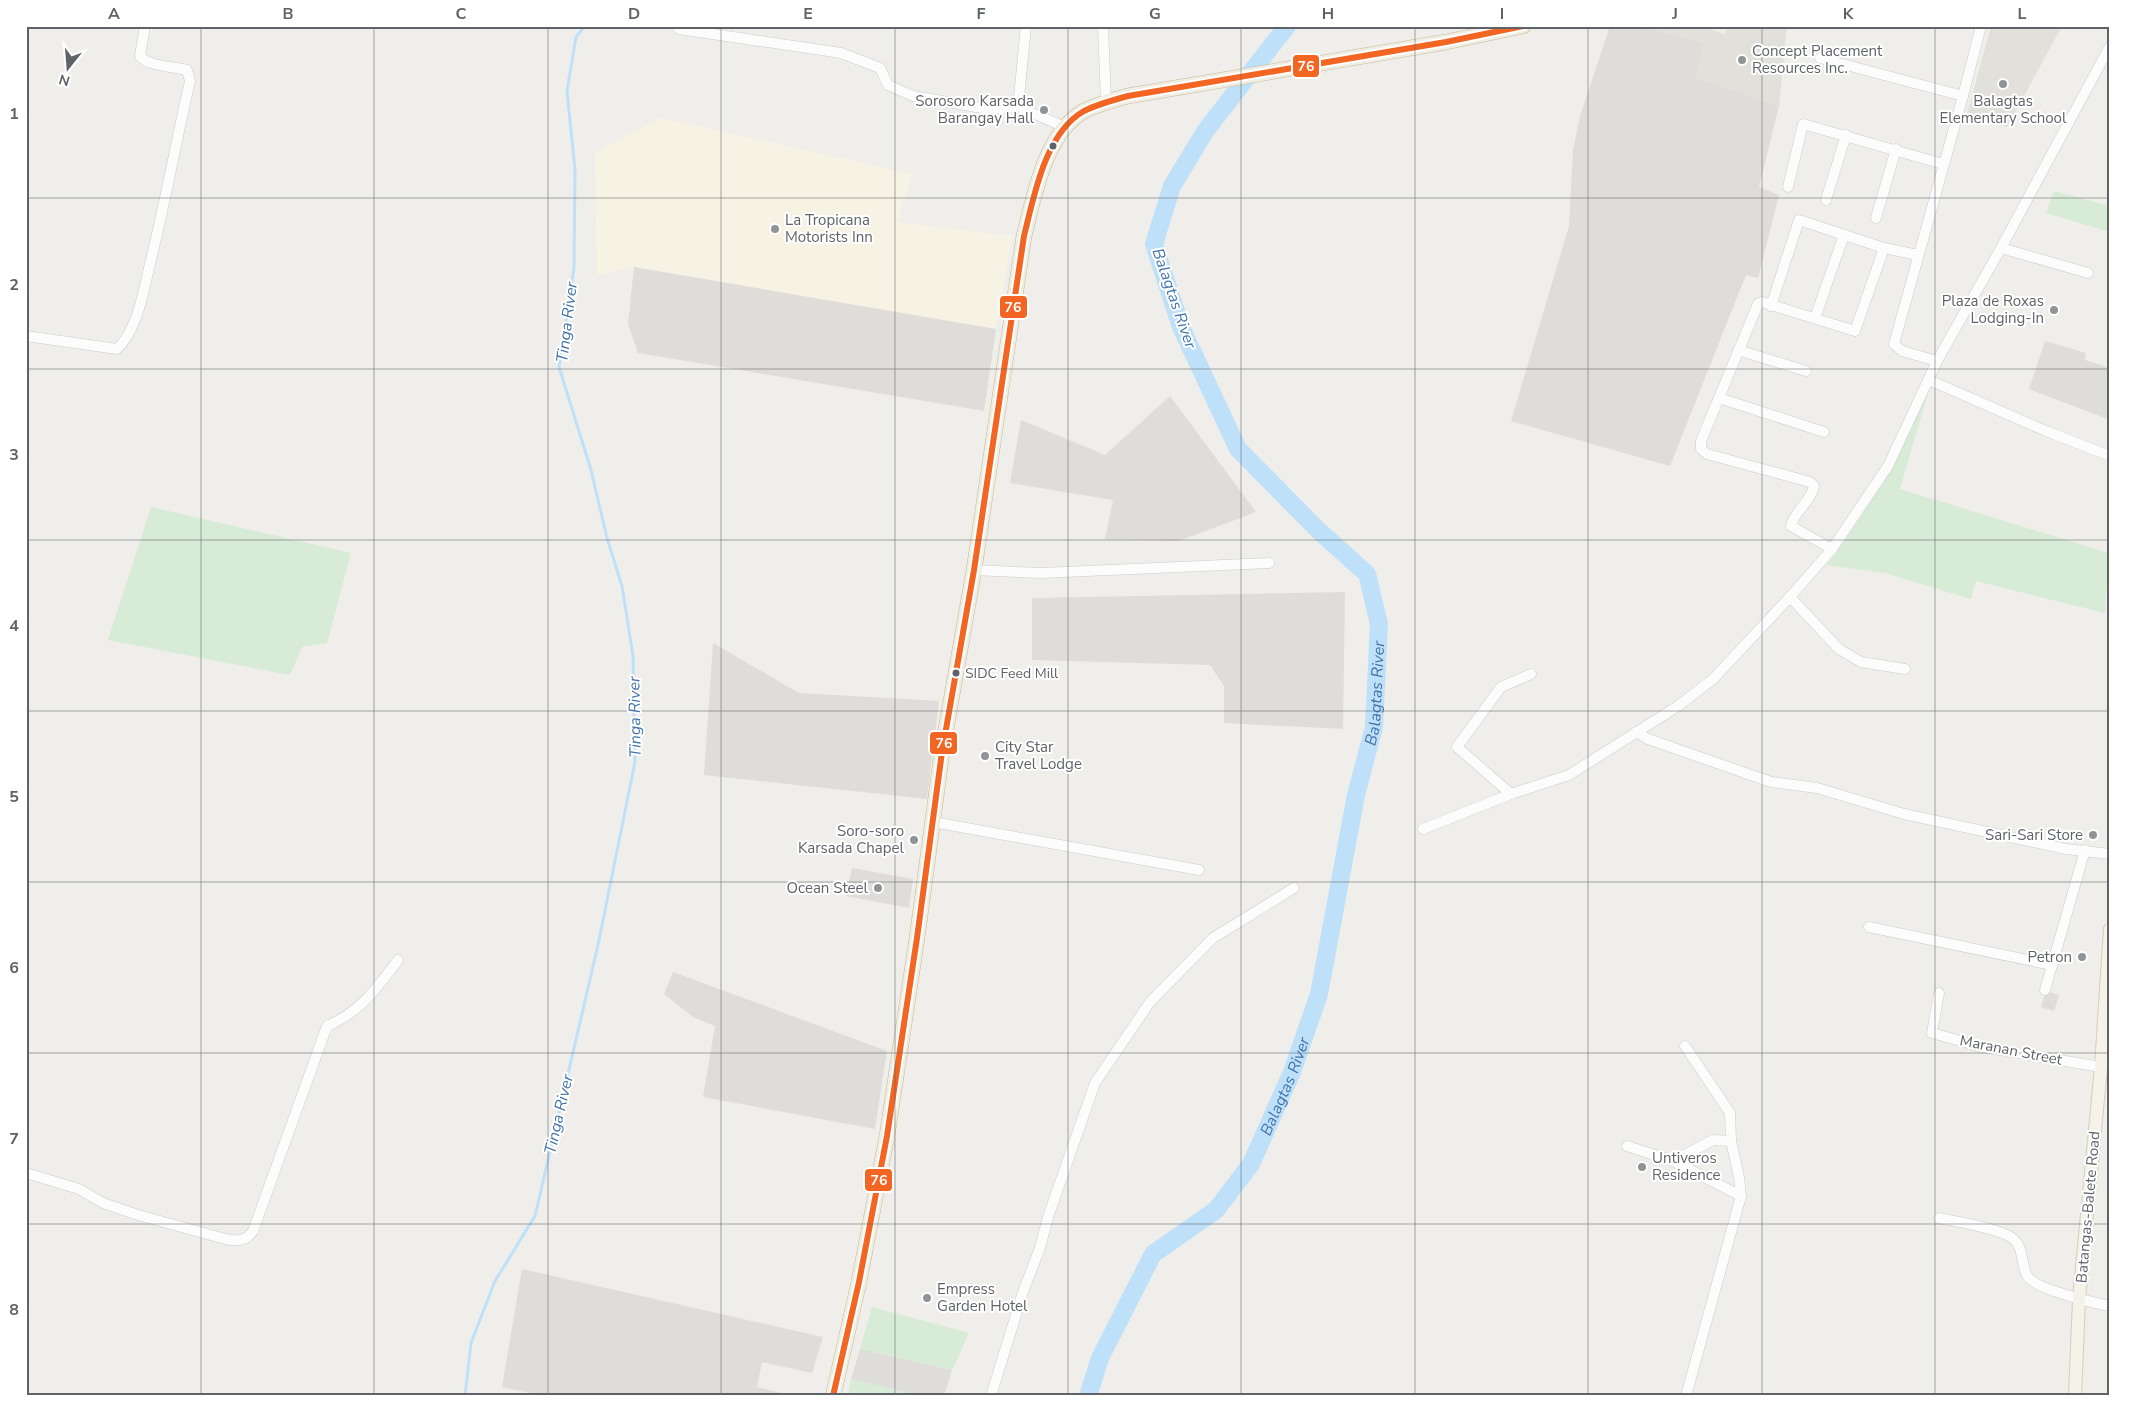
<svg xmlns="http://www.w3.org/2000/svg" width="2136" height="1422" viewBox="0 0 2136 1422" font-family="'Nunito Sans',sans-serif">
<style>
.commercial{fill:#f7f3e4}
.industrial{fill:#dfddda}
.education{fill:#e2e0da}
.green{fill:#d8ebd6}
.lines{fill:none;stroke-linecap:round;stroke-linejoin:round}
.stream{stroke:#bfe0f9;stroke-width:3}
.river{stroke:#bfe0f9;stroke-width:18}
.minor-casing{stroke:#cbcccc;stroke-width:11}
.major-casing{stroke:#d7ceb8;stroke-width:14}
.highway-casing{stroke:#c8b996;stroke-width:16}
.minor{stroke:#fdfcfc;stroke-width:10}
.major{stroke:#f4f2e9;stroke-width:12}
.highway{stroke:#f0ede3;stroke-width:15}
.bus-1-casing{stroke:#fff;stroke-width:10}
.bus-1{stroke:#f26522;stroke-width:6}
.grid{fill:none;stroke:#5f6368;stroke-width:1;stroke-opacity:0.55}
.poi-dot{fill:#919496;stroke:#fff;stroke-width:2}
.bus-dot{fill:#5f6368;stroke:#fff;stroke-width:2}
.labels{text-anchor:middle;stroke-width:4;stroke-linejoin:round;paint-order:stroke}
.bus-label{font-size:14px;fill:#5f6368;stroke:#fff;text-anchor:start}
.poi-label{font-size:15px;fill:#5f6368;stroke:#fff;text-anchor:end}
.street-label{font-size:15px;fill:#5f6368;stroke:#fff}
.water-label{font-size:16px;font-style:italic;fill:#4174aa;stroke:#fff}
.line-badge{stroke:#fff;stroke-width:2}
.badge-label{font-size:14px;text-anchor:middle;font-weight:bold;fill:#fff}
.neatline{fill:none;stroke:#5f6368;stroke-width:2}
.grid-label{font-size:16px;text-anchor:middle;font-weight:bold;fill:#5f6368}
</style>
<rect width="100%" height="100%" fill="#efeeea"/>
<path class="commercial" d="M661,118L912,174L897,222L1012,236L996,329L634,267L597,275L595,152Z"/>
<g class="industrial">
<path d="M1610,26H1641L1705,42L1696,77L1779,106L1759,187L1779,195L1758,278L1746,275L1670,466L1511,421L1569,226L1573,150L1580,116Z"/>
<path d="M634,267L996,329L984,411L638,353L628,324Z"/>
<path d="M2045,341L2086,353L2085,360L2110,368V420L2029,389Z"/>
<path d="M1170,396L1256,512L1179,541L1105,539L1113,500L1010,483L1021,420L1105,455Z"/>
<path d="M1345,592L1343,729L1224,723V686L1210,665L1032,660V598Z"/>
<path d="M713,643L799,693L939,701L927,799L704,775Z"/>
<path d="M852,868L913,879L909,908L846,896Z"/>
<path d="M673,972L887,1051L875,1129L703,1097L715,1026L693,1017L664,994Z"/>
<path d="M2046,991L2059,995L2054,1011L2041,1007Z"/>
<path d="M522,1269L823,1337L812,1373L762,1362L757,1387L793,1396H535V1394L502,1387Z"/>
<path d="M860,1349L952,1370L944,1396H921L851,1379Z"/>
</g>
<g class="education">
<path d="M1641,26H1698L1725,34L1728,26H1787L1779,106L1696,77L1705,42Z"/>
<path d="M1991,26H2062L2007,127L1967,114Z"/>
</g>
<g class="green">
<path d="M2054,191L2110,206V232L2046,213Z"/>
<path d="M1930,386L1900,489L2109,553L2105,613L1976,581L1971,599L1885,573L1827,565C1871,507 1899,451 1930,386Z"/>
<path d="M151,507L351,553L327,643L302,647L290,675L108,640Z"/>
<path d="M872,1307L969,1333L952,1370L860,1349Z"/>
<path d="M851,1379L921,1396H848Z"/>
</g>
<g class="lines">
<path class="stream" d="M465,1396L471,1343L495,1281L535,1216L598,945L635,762L633,656L622,586L607,538L591,470L559,367L574,268L575,170L567,91L576,37L585,26"/>
<path class="river" id="s1" d="M1088,1396L1100,1358L1153,1254L1216,1210L1251,1164L1292,1072L1319,994L1356,795L1374,727L1379,624L1367,574L1318,530L1238,449L1181,327L1154,244L1172,186L1206,130L1287,26"/>
<defs>
<g id="minor">
<path d="M1103,26L1106,102"/>
<path d="M679,29L841,53L880,68L888,85L913,96L988,109L1018,107L1065,127"/>
<path d="M1820,58L1963,96"/>
<path d="M1018,107L1026,26"/>
<path d="M1788,187L1803,124L1943,164"/>
<path d="M1826,200L1846,135"/>
<path d="M1876,218L1896,149"/>
<path d="M2001,248L2088,273"/>
<path d="M1771,306L1799,220L1884,248L1918,255"/>
<path d="M1815,318L1844,235"/>
<path d="M26,336L117,349C138,329 143,292 150,264C165,203 176,142 190,81L187,70C173,66 149,67 140,56L145,26"/>
<path d="M1738,350L1806,371"/>
<path d="M1937,361L1902,351L1894,344L1963,96L1981,26"/>
<path d="M1929,380L2046,431L2110,456"/>
<path d="M1719,398L1824,432"/>
<path d="M1832,549L1791,526C1794,511 1811,502 1814,486L1810,482L1707,454L1701,449V441L1758,304L1762,302L1855,331L1884,248"/>
<path d="M974,570L1041,573L1269,563"/>
<path d="M1790,597L1839,649L1861,662L1905,669"/>
<path d="M1636,732L1648,739L1771,782L1817,788L1904,814L2066,849L2110,854"/>
<path d="M1511,794L1457,747L1501,687L1531,674"/>
<path d="M933,822L1199,870"/>
<path d="M1423,829L1511,794L1569,775L1678,706L1713,679L1790,597L1832,549L1888,466L1937,361L2001,248L2110,46"/>
<path d="M1869,927L2052,965"/>
<path d="M2045,990L2085,850"/>
<path d="M1939,993L1932,1033L1982,1047L2101,1067"/>
<path d="M1685,1046L1730,1113L1731,1141L1739,1177L1741,1196L1686,1396"/>
<path d="M1627,1146L1673,1161L1741,1196"/>
<path d="M1673,1161L1713,1140L1731,1141"/>
<path d="M26,1173L79,1189L103,1203L138,1215L229,1240C241,1241 246,1240 253,1231L327,1026C359,1013 378,987 398,960"/>
<path d="M1939,1218C1958,1222 1998,1228 2012,1238C2025,1247 2020,1265 2028,1277C2036,1289 2094,1303 2110,1306"/>
<path d="M991,1396L1023,1292L1040,1248L1048,1217L1095,1083L1150,1002L1213,938L1294,888"/>
</g>
<path id="major" d="M2075,1396L2079,1299L2101,1067L2110,929"/>
<path id="highway" d="M833,1396L859,1282L887,1136L917,938L942,752L974,570L1024,236C1034,196 1045,133 1084,111C1098,104 1113,100 1128,96L1446,42L1523,26"/>
</defs>
<use href="#minor" class="minor-casing"/>
<use href="#major" class="major-casing"/>
<use href="#highway" class="highway-casing"/>
<use href="#minor" class="minor"/>
<use href="#major" class="major"/>
<use href="#highway" class="highway"/>
<defs>
<path id="bus-1" d="M833,1396L859,1282L887,1136L917,938L942,752L974,570L1024,236C1034,196 1045,133 1084,111C1098,104 1113,100 1128,96L1446,42L1523,26"/>
</defs>
<use href="#bus-1" class="bus-1-casing"/>
<use href="#bus-1" class="bus-1"/>
</g>
<path class="grid" d="M201,26V1396M374,26V1396M548,26V1396M721,26V1396M895,26V1396M1068,26V1396M1241,26V1396M1415,26V1396M1588,26V1396M1762,26V1396M1935,26V1396M26,198H2110M26,369H2110M26,540H2110M26,711H2110M26,882H2110M26,1053H2110M26,1224H2110"/>
<g class="poi-dot">
<circle cx="1742" cy="60" r="5"/>
<circle cx="2003" cy="84" r="5"/>
<circle cx="1044" cy="110" r="5"/>
<circle cx="775" cy="229" r="5"/>
<circle cx="2054" cy="310" r="5"/>
<circle cx="985" cy="756" r="5"/>
<circle cx="2093" cy="835" r="5"/>
<circle cx="914" cy="840" r="5"/>
<circle cx="878" cy="888" r="5"/>
<circle cx="2082" cy="957" r="5"/>
<circle cx="1642" cy="1167" r="5"/>
<circle cx="927" cy="1298" r="5"/>
</g>
<g class="bus-dot">
<circle cx="1053" cy="146" r="4.5"/>
<circle cx="956" cy="673" r="4.5"/>
</g>
<g class="labels">
<g class="bus-label">
<text x="965" y="678">SIDC Feed Mill</text>
</g>
<g class="poi-label">
<text x="1752" y="56" text-anchor="start">Concept Placement<tspan x="1752" dy="17">Resources Inc.</tspan></text>
<text x="1034" y="106">Sorosoro Karsada<tspan x="1034" dy="17">Barangay Hall</tspan></text>
<text x="2003" y="106" text-anchor="middle">Balagtas<tspan x="2003" dy="17">Elementary School</tspan></text>
<text x="785" y="225" text-anchor="start">La Tropicana<tspan x="785" dy="17">Motorists Inn</tspan></text>
<text x="2044" y="306">Plaza de Roxas<tspan x="2044" dy="17">Lodging-In</tspan></text>
<text x="995" y="752" text-anchor="start">City Star<tspan x="995" dy="17">Travel Lodge</tspan></text>
<text x="904" y="836">Soro-soro<tspan x="904" dy="17">Karsada Chapel</tspan></text>
<text x="2083" y="840">Sari-Sari Store</text>
<text x="868" y="893">Ocean Steel</text>
<text x="2072" y="962">Petron</text>
<text x="1652" y="1163" text-anchor="start">Untiveros<tspan x="1652" dy="17">Residence</tspan></text>
<text x="937" y="1294" text-anchor="start">Empress<tspan x="937" dy="17">Garden Hotel</tspan></text>
</g>
<g class="street-label">
<text transform="translate(2011 1050) rotate(11)" y="5">Maranan Street</text>
<text transform="translate(2088 1207) rotate(-85)" y="5">Batangas-Balete Road</text>
</g>
<g class="water-label">
<text transform="translate(1175 298) rotate(71)" y="6">Balagtas River</text>
<text transform="translate(566 322) rotate(-83)" y="6">Tinga River</text>
<text dy="6" stroke="none"><textPath href="#s1" startOffset="781">Balagtas River</textPath></text>
<text transform="translate(634 717) rotate(-91)" y="6">Tinga River</text>
<text dy="6" stroke="none"><textPath href="#s1" startOffset="376">Balagtas River</textPath></text>
<text transform="translate(558 1114) rotate(-77)" y="6">Tinga River</text>
</g>
</g>
<g class="line-badge">
<rect x="1292" y="54" width="28" height="24" rx="5" fill="#f26522"/>
<rect x="999" y="295" width="29" height="24" rx="5" fill="#f26522"/>
<rect x="929" y="731" width="29" height="24" rx="5" fill="#f26522"/>
<rect x="864" y="1168" width="29" height="24" rx="5" fill="#f26522"/>
</g>
<g class="badge-label">
<text x="1306" y="71">76</text>
<text x="1013" y="312">76</text>
<text x="944" y="748">76</text>
<text x="879" y="1185">76</text>
</g>
<rect width="2136" height="1422" fill="none" stroke="#ffffff" stroke-width="55"/>
<g transform="translate(68 68) rotate(197)" stroke="#ffffff" stroke-width="4" paint-order="stroke">
<path d="M0-4L9 19L0 12L-9 19Z" fill="#5f6368"/>
<text y="-8" font-size="14" font-weight="bold" text-anchor="middle" fill="#5f6368">N</text>
</g>
<rect x="28" y="28" width="2080" height="1366" class="neatline"/>
<g class="grid-label">
<text x="114" y="19">A</text>
<text x="288" y="19">B</text>
<text x="461" y="19">C</text>
<text x="634" y="19">D</text>
<text x="808" y="19">E</text>
<text x="981" y="19">F</text>
<text x="1155" y="19">G</text>
<text x="1328" y="19">H</text>
<text x="1502" y="19">I</text>
<text x="1675" y="19">J</text>
<text x="1848" y="19">K</text>
<text x="2022" y="19">L</text>
<text x="14" y="119">1</text>
<text x="14" y="290">2</text>
<text x="14" y="460">3</text>
<text x="14" y="631">4</text>
<text x="14" y="802">5</text>
<text x="14" y="973">6</text>
<text x="14" y="1144">7</text>
<text x="14" y="1315">8</text>
</g>
</svg>
